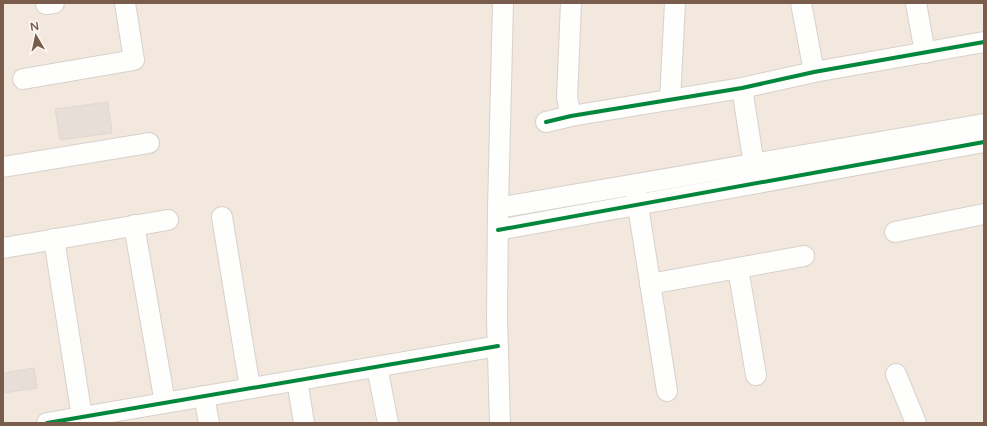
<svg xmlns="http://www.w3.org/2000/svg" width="987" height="426" viewBox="0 0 987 426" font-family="'Varela Round',sans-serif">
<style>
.residential{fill:#f2e8de}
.building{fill:#e6ded7;stroke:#e2d8d2}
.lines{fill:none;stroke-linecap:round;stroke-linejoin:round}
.minor-casing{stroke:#d7d1cb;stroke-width:22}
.minor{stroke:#fefefd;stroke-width:20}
.cycleway-casing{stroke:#fffaf3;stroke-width:6}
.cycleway{stroke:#00873e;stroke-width:4}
</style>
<rect width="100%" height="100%" fill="#f9f5f0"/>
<rect class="residential" x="3" y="3" width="981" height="420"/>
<g class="building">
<path d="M108,102L112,133L60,140L55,109Z"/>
<path d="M34,368L37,388L3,393V373Z"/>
</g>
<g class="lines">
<defs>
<g id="minor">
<path d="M801,3L814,72"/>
<path d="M916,3L925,53"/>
<path d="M46,4L54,3"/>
<path d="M23,79L134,60L125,3"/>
<path d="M742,88L756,178"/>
<path d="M670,100L675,3"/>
<path d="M571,116L567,98L571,3"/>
<path d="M546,122L571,116L742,88L814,72L984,42"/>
<path d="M3,167L149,143"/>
<path d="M636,193L667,391"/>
<path d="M498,208L984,124"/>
<path d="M222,217L250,388"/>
<path d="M134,225L165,403"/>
<path d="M498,230L984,142"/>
<path d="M895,232L984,214"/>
<path d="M54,239L82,417"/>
<path d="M3,248L168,220"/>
<path d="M738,268L756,375"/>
<path d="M650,284L804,256"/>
<path d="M377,367L388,423"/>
<path d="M896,374L916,423"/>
<path d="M297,380L304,423"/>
<path d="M204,396L209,423"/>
<path d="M47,423L498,346"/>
<path d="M500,423L497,318L498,208L503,3"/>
</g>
</defs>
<use href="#minor" class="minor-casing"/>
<use href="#minor" class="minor"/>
<defs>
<g id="cycleway">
<path d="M546,122L571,116L742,88L814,72L984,42"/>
<path d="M498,230L984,142"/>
<path d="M47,423L498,346"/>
</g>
</defs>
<use href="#cycleway" class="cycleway-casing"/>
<use href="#cycleway" class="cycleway"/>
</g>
<rect width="987" height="426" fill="none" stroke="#7a5c4d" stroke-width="8"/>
<g transform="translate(36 36) rotate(351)" stroke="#fffaf3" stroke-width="3" paint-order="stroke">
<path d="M0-3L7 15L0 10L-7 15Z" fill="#7a5c4d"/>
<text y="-6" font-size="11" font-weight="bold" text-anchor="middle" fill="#7a5c4d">N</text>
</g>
</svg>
